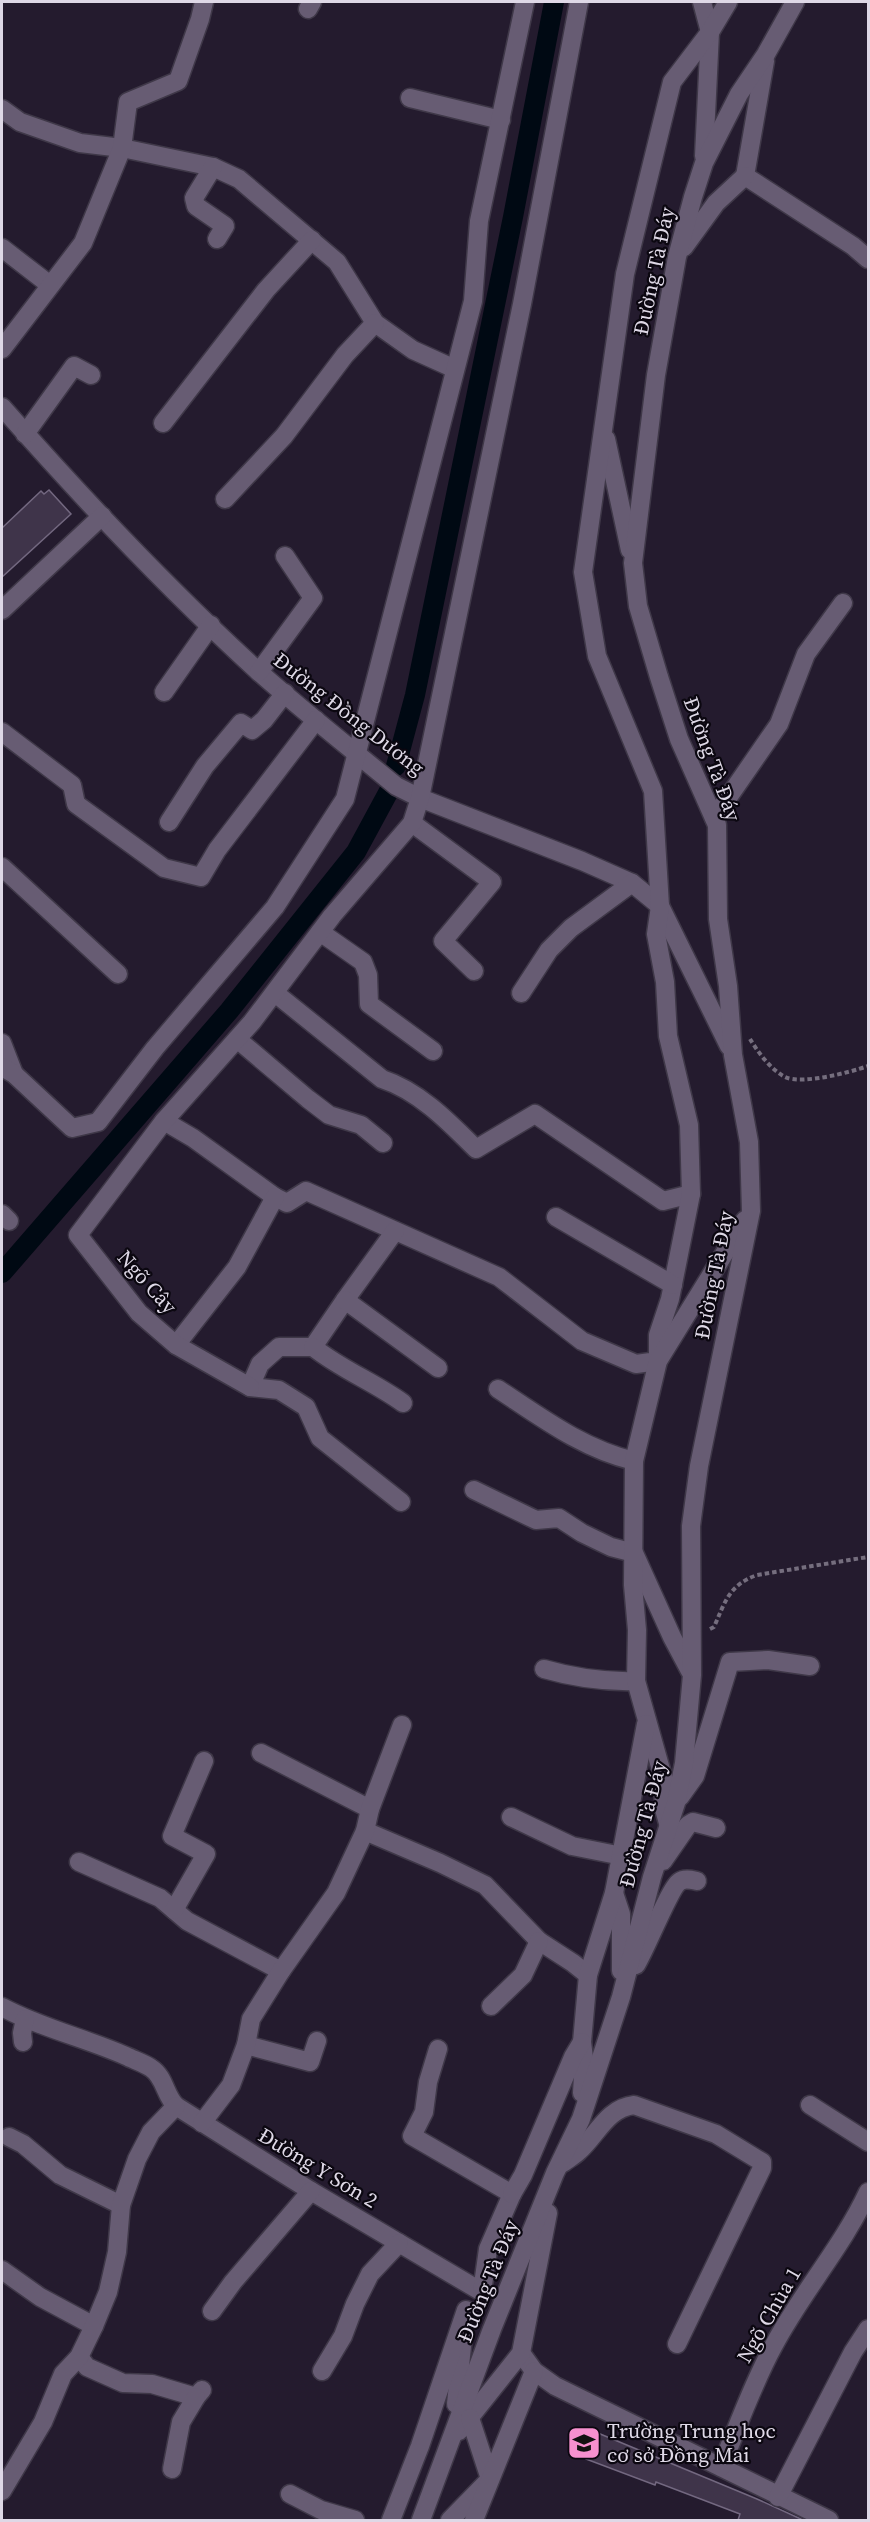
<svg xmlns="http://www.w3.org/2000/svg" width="870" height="2522" viewBox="0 0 870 2522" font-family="'Source Serif 4',serif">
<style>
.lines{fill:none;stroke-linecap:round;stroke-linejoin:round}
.canal{stroke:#000913;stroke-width:20}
.building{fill:#3f344a;stroke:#736880;stroke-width:1.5}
.minor-casing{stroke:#3f3848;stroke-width:21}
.path{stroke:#756e7e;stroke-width:4;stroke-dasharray:4.5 3;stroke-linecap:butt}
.minor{stroke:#675c73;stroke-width:18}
.labels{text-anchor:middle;stroke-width:4.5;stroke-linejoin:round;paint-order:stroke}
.street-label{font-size:21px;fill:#ded8e6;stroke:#0b0710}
.poi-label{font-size:21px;fill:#ded8e6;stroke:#0b0710;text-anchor:start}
</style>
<rect width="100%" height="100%" fill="#241b2e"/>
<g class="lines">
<g class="canal">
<path d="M396,766L415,695L513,217L554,2"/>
<path d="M2,1273L229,1011L356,852L389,791"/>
</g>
</g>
<g class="building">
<path d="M49,490L71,514L2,577V528L41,491L44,494Z"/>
<path d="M593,2431L757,2499L803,2520H738L740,2514L656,2482L655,2485L586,2459Z"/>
</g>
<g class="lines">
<defs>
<g id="minor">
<path d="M702,2L710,32L704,156"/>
<path d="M308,9L312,2"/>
<path d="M765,61L745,176L853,246L868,259"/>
<path d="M410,98L501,120"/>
<path d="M2,109L20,122L80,143L122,148L213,167L239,179L337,262L375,323L413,350L455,369"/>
<path d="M213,167L194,198L196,206L225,226L217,239"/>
<path d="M684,247L716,203L745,176"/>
<path d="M2,248L50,285"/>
<path d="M2,349L83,243L122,148L128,102L178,81L200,19L204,2"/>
<path d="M2,407C83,499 168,589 259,672C303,711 350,748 396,786L420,798L582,861L632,883L660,906L729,1046"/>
<path d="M163,423L266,290L312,240"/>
<path d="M25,434L74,366L91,375"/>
<path d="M606,439L630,550"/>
<path d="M225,499L284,436L345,355L375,323"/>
<path d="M2,610L102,516"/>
<path d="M259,672L313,598L285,556"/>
<path d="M164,692L211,625"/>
<path d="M2,732L72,785L76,804L164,868L201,877L217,850L316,720"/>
<path d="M714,818L779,724L806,654L843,603"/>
<path d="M169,822L205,766L241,723L252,730L264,720L285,693"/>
<path d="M412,823L492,882L443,941L474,971"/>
<path d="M2,867L118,974"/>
<path d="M320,932L363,962L368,975L369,1004L433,1051"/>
<path d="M275,993L382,1079C419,1091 449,1122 476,1149L535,1114L663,1201L691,1194"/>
<path d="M521,993L549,950L571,928L632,883"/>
<path d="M237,1039L308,1099L329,1115L361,1125L383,1143"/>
<path d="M2,1043L14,1074"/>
<path d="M2,1067L14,1074L72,1128L98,1122L155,1048L275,907L345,799L473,301L479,221L525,2"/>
<path d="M164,1121L193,1138L275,1197L287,1203L306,1191L499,1277L582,1341L636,1364L658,1361V1335L670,1299L691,1194L689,1125L668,1036L665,982L656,934L660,906L653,791L597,656L583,572L625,274L672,82L710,32L728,2"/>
<path d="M2,1214L9,1221"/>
<path d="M556,1217L673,1285"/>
<path d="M395,1231L345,1300L313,1347H279L260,1364L250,1387L279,1390L306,1407L320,1438L401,1502"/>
<path d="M345,1300L438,1368"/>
<path d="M176,1345L237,1267L275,1197"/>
<path d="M313,1347C342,1370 374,1382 403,1403"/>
<path d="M250,1387L176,1345L139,1313L78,1235L164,1121L252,1022L332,916L412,823L420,798L522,304L579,2"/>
<path d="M498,1389C542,1418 583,1449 634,1461"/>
<path d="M474,1490L536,1520L559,1518L582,1533L611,1547L634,1553L672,1637L690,1671"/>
<path d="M544,1669C575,1678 603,1682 636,1681"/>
<path d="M261,1753L370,1809"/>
<path d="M680,1797L695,1776L730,1662L768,1660L810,1666"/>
<path d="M511,1817L572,1846L622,1856"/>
<path d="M668,1823L664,1809L663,1777L636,1681L637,1630L633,1585L634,1461L658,1361L745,1220"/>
<path d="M365,1831L440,1863L485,1885L539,1941L573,1963L588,1975"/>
<path d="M663,1861L688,1825L693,1822L716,1828"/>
<path d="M79,1862L160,1898L187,1921L281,1971"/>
<path d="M614,1893L621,1914V1971"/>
<path d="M174,1910L206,1854L172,1836L204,1761"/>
<path d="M636,1965C645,1951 670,1888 679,1882C684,1878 692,1880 697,1881"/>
<path d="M491,2006L523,1975L539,1941"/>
<path d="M2,2007C41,2028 85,2038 126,2056C134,2060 144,2063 151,2068C165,2077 165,2096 176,2106L311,2191L482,2292"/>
<path d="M23,2042L22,2033L25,2019"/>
<path d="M246,2045L310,2062L317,2041"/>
<path d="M438,2049L428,2082L424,2112L412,2136L512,2194L488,2249L482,2292"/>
<path d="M582,2093L584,2058L582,2042L588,1975L614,1893L646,1724"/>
<path d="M810,2105L868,2142"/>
<path d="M202,2123L231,2085L246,2045L251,2019L281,1971L336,1893L365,1831L370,1809L402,1725"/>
<path d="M9,2137L23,2144L60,2175L121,2205"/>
<path d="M563,2163C568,2159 574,2156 579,2151C597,2135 607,2108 634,2105L716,2134L762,2162V2168L677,2344"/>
<path d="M512,2194L523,2175L573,2057L582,2042"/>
<path d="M2,2270L40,2297L94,2326"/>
<path d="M212,2311L233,2282L311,2191"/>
<path d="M521,2353L534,2371L555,2386L829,2520"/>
<path d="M79,2357L87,2367L123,2383L152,2384L196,2397L202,2390"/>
<path d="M322,2371L343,2336L355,2304L370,2274L399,2243"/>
<path d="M456,2404L463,2337"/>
<path d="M459,2431L521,2353L548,2213"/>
<path d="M721,2467C738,2426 753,2383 774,2345C802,2292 843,2246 868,2192"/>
<path d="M172,2469L181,2422L196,2397"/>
<path d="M2,2491L43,2422L63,2374L79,2357L94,2326L108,2292L117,2252L121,2205L137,2159L151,2132L176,2106"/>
<path d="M290,2494L321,2510L355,2520"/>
<path d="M778,2497L853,2352L868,2329"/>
<path d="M391,2520L420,2446L466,2310"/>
<path d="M421,2520L492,2329L555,2173L581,2119L621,1997L652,1877L676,1803L684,1763L692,1675L691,1526L699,1466L751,1211L749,1142L733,1055L728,986L718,919L717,825L679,739L659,677L638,606L633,563L656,375L677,257L693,197L704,163L739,94L766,54L795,2"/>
<path d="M450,2520L490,2479L470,2418"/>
<path d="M474,2520L534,2371"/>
</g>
</defs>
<use href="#minor" class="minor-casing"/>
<g class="path">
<path d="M750,1039C758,1052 770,1069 785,1077C802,1085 851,1072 868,1066"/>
<path d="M710,1629L714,1627C725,1602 729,1585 757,1575L868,1557"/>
</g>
<use href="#minor" class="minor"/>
</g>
<defs>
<symbol id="school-square" viewBox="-11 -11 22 22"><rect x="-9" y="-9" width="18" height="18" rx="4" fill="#f690cf" stroke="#0b0710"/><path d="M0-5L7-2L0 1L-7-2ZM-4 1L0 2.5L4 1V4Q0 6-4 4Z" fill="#111"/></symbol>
</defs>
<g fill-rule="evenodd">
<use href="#school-square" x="565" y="2424" width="38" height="38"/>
</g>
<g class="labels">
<g class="street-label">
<text transform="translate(654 271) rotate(-78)" y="7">Đường Tà Đáy</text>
<text transform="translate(349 714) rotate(38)" y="7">Đường Đồng Dương</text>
<text transform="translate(712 759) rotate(70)" y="7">Đường Tà Đáy</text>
<text transform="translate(714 1275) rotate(-79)" y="7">Đường Tà Đáy</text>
<text transform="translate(147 1282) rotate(48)" y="7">Ngõ Cây</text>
<text transform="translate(643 1824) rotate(-75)" y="7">Đường Tà Đáy</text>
<text transform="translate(318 2168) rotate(31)" y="7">Đường Y Sơn 2</text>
<text transform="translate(488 2281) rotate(-68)" y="7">Đường Tà Đáy</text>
<text transform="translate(769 2315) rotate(-60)" y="7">Ngõ Chùa 1</text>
</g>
<g class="poi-label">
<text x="607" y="2438">Trường Trung học<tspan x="607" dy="24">cơ sở Đồng Mai</tspan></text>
</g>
</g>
<rect width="870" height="2522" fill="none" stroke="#ded8e6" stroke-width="6"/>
</svg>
